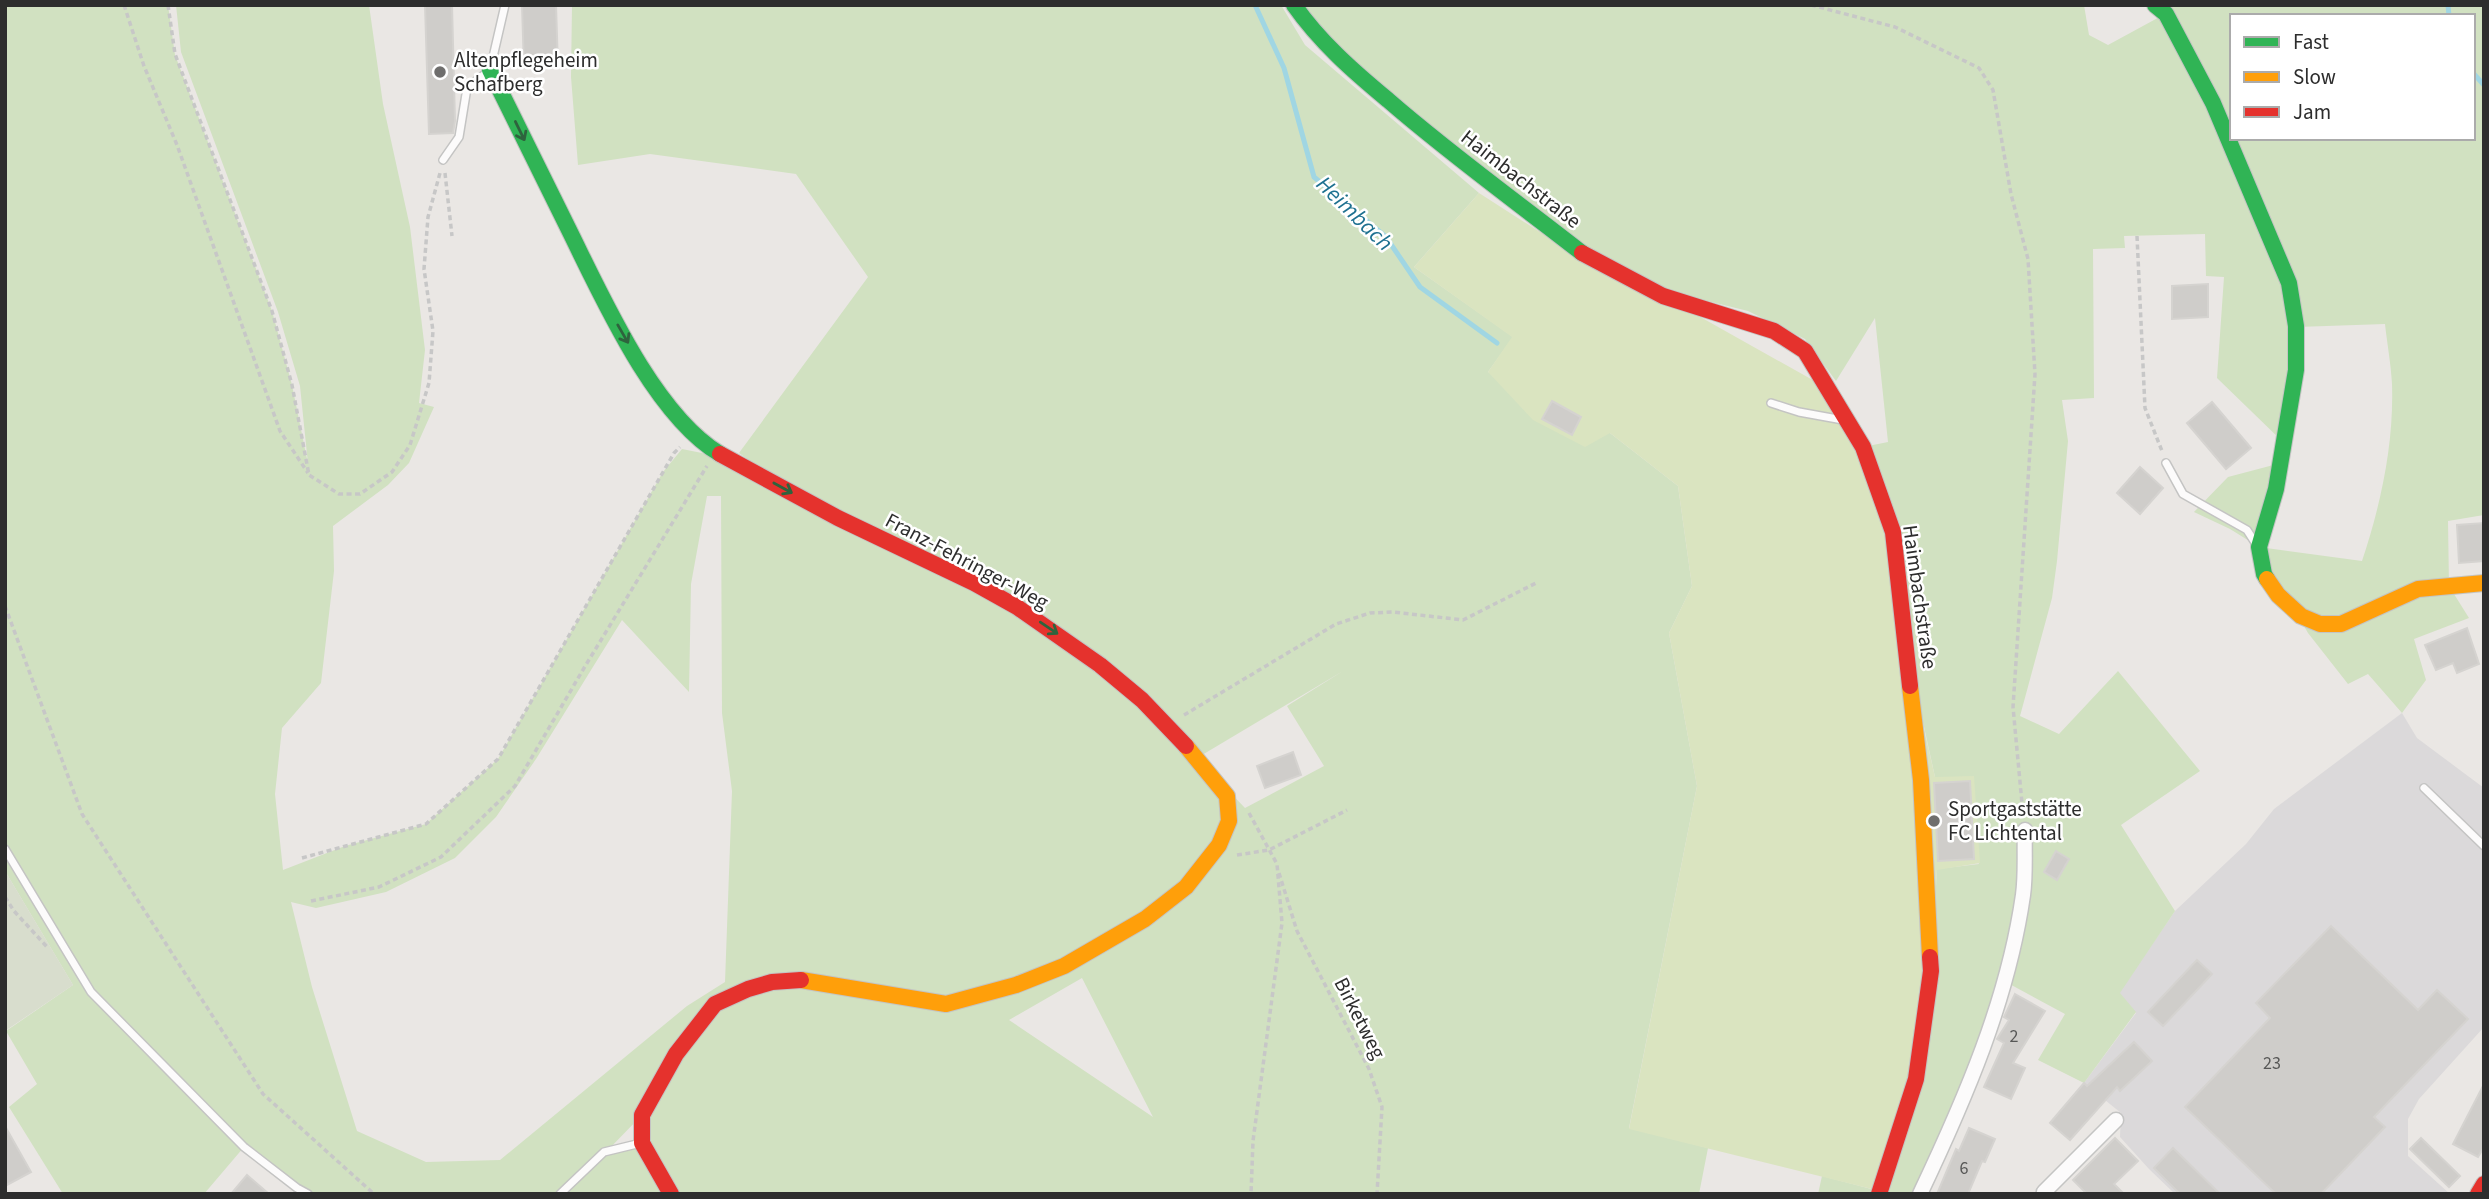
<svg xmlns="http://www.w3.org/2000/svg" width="2489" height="1199" viewBox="0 0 2489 1199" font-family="'Source Sans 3',sans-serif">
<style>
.industrial{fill:#dbd9da}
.green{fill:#d1e1c1;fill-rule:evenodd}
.cemetery{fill:#d8ddcd}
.pitch{fill:#dae4c0}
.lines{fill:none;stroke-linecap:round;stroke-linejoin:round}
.stream{stroke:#a0d6e3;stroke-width:5}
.building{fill:#cfcdca;stroke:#d5d3d0;stroke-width:2}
.lane-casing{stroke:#c4c4c3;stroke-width:10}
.street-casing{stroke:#c4c4c3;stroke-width:17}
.fast-casing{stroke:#c4c4c3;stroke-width:18}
.slow-casing{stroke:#c4c4c3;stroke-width:18}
.jam-casing{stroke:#c4c4c3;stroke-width:18}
.path{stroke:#c7c7c7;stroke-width:3.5;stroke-dasharray:5 3.5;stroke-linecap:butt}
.lane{stroke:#fcfbfb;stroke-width:7}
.street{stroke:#fcfbfb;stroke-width:14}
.fast{stroke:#30b455;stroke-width:16}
.slow{stroke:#ff9f0a;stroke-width:16}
.jam{stroke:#e5322d;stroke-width:16}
.oneway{stroke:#2e633d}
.poi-dot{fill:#6f6e6d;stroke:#fff;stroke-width:2.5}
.labels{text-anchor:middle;stroke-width:5;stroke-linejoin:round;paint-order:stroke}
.number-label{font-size:18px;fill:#575756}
.poi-label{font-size:21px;fill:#2d2d2d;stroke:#fff;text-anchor:start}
.street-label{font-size:21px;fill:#2d2d2d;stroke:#fff}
.water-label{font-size:23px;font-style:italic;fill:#1e7190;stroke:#fff}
</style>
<rect width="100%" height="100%" fill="#eae7e4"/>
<path class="industrial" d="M2402,713L2417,738L2484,788V1027L2419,1099L2408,1119V1156L2450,1194H2175L2149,1169L2120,1137L2121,1113L2084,1083L2136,1013L2119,993L2175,911L2246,844L2274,809Z"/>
<g class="green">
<path d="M5,5H168L175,55L272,311L292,385L308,464L300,386L278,312L181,52L176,5H369L383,104L410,227L425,350L419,403L434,407L409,463L388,485L333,526L334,571L321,683L282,728L275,794L283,870L345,846L426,824L498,759L663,472L682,449L702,453L1050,618L774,478L739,453L868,277L796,174L650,154L578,165L571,77L572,5H1281L1305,45L1479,193L1414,267L1513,337L1488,372L1610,433L1678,486L1692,586L1669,633L1697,786L1629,1128L1708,1148L1699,1194H308L244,1147L204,1194H63L9,1107L37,1084L6,1031L73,985L5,871ZM707,496H721L722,713L732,791L725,982L687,1006L500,1160L426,1162L357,1131L312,987L291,902L316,908L386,892L455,858L496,817L536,759L622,620L689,692L691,584ZM1343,671L1287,706L1324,766L1245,808L1197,758ZM1082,978L1153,1117L1009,1020ZM642,1115V1143L606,1152Z"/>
<path d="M1300,5H2084L2089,35L2108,45L2165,14L2157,5H2484V515L2448,521L2449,586L2469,618L2414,639L2426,680L2402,713L2368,674L2348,684L2308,633L2259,547L2230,529L2194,512L2228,477L2281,463L2259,547L2362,561C2381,504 2394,444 2392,384C2391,364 2387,343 2385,324L2297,327L2284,443L2217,378L2224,277L2206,276L2205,234L2124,236L2125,248L2093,249L2094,398L2062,400L2068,441L2057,561L2052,598L2020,716L2059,734L2118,671L2200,771L2121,825L2175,911L2120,993L2136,1012L2084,1083L2038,1060L2065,1014L2004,981L2008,936C1988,1025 1952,1110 1916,1194H1818L1822,1176L1879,1191L1931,969L1937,869L1979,864L1935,777L1863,447L1888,442L1875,318L1836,381L1805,339L1748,311L1651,287L1583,249L1419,127ZM2232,16H2473V138H2232Z"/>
</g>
<path class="cemetery" d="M5,871L73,985L5,1031Z"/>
<path class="pitch" d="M1479,193L1596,268L1695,314L1827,388L1893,532L1917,698L1935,777L1974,776L1980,863L1937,870L1931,969L1880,1191L1629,1129L1697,786L1669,633L1692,586L1678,486L1610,433L1585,447L1533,420L1488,372L1512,337L1414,267Z"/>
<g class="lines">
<g class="stream">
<path d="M1255,5L1284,68L1314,177L1386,237L1420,287L1497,343"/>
<path d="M2448,5L2449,16"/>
<path d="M2473,73L2484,85"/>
</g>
</g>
<g class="building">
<path d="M425,5H452L455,121L453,133L429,134Z"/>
<path d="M522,5H556L558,67L524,68Z"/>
<path d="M2208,284V317L2172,319V286Z"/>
<path d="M1552,401L1581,417L1572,435L1542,419Z"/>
<path d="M2212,402L2251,448L2226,469L2187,423Z"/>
<path d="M2140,467L2163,488L2140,514L2117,493Z"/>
<path d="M2484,523V561L2459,563L2457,525Z"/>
<path d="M2467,628L2479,664L2457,673L2453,663L2436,670L2425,645Z"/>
<path d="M1293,752L1301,775L1265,788L1257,766Z"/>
<path d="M1970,781L1974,859L1938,861L1934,783Z"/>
<path d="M2056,851L2069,859L2057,880L2044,872Z"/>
<path d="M2331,926L2418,1010L2437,990L2468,1019L2374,1117L2385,1127L2321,1194H2276L2185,1107L2270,1018L2256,1003Z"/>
<path d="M2197,960L2212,974L2163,1026L2148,1012Z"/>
<path d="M2015,994L2045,1011L2013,1063L2025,1068L2011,1099L1984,1087L2004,1043L1997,1039L2009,1020L2004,1017Z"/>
<path d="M2134,1042L2152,1061L2120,1091L2117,1087L2070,1140L2050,1123L2084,1083L2087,1086Z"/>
<path d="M2484,1084V1147L2478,1157L2453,1144Z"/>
<path d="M5,1126L31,1172L5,1186Z"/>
<path d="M1969,1128L1995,1139L1985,1162L1982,1161L1968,1194H1937L1956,1149L1959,1151Z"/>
<path d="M2115,1138L2138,1161L2114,1184L2124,1194H2087L2073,1180Z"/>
<path d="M2421,1138L2460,1176L2449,1187L2410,1149Z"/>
<path d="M2173,1148L2220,1194H2180L2154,1168Z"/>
<path d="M247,1175L269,1194H231Z"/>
</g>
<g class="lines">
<defs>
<g id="lane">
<path d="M443,160L459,137L467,88L490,70L505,5"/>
<path d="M1771,403L1799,412L1843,420"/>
<path d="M2166,463L2183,494L2247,530L2256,544"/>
<path d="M2424,788L2484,846"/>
<path d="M5,849L91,992L244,1147L297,1188L308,1194"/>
<path d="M560,1194L604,1152L641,1143"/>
</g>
<g id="street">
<path d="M1920,1194C1965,1099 2008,1000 2023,895C2026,874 2024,851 2025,830"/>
<path d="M2045,1194L2044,1192L2116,1120"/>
</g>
<g id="fast">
<path d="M1294,5C1320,42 1353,71 1388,100C1450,154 1517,202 1582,253"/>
<path d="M2155,5L2166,14L2213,103L2289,283L2296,326V370L2276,489L2259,547L2264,574L2267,579"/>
<path d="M490,70C517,125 544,179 571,234C604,301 655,415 720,454"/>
</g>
<g id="slow">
<path d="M2267,579L2278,595L2301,616L2320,624H2341L2418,589L2484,583"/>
<path d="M1910,686L1921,780L1930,957"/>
<path d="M801,980L946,1004L1016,985L1064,966L1145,919L1186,887L1219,845L1229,821L1227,796L1186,746"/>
</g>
<g id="jam">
<path d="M1582,253L1663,296L1774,331L1805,351L1863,447L1893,532L1910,686"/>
<path d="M720,454L838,518L974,583L1017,607L1100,665L1142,700L1186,746"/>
<path d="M671,1194L642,1143V1115L676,1054L715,1004L748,989L772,982L801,980"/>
<path d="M1879,1194L1916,1079L1931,971L1930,957"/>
<path d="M2478,1194L2484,1184"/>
</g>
</defs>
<use href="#lane" class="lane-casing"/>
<use href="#street" class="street-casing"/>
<use href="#fast" class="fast-casing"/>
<use href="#slow" class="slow-casing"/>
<use href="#jam" class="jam-casing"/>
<g class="path">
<path d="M124,5L144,66L177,145L280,431L308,473"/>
<path d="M168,5L175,54L272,311L292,385L309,475L339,494H360L392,472L410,445L429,383L433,331L424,269L428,217L440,173"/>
<path d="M1811,5L1895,27L1979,68L1993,90L2011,194L2028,259L2035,374L2013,707L2023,814"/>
<path d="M445,173L452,236"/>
<path d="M2137,236L2145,408L2162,451"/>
<path d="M5,606L82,814L263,1094L374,1194"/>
<path d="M1184,715L1336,624L1370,613L1393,612L1463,620L1538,582"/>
<path d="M1249,813L1277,864L1282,923L1253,1141L1251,1194"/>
<path d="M1237,855L1269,850L1347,810"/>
<path d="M302,858L426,824L498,759L674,453L680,447"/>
<path d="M1279,873L1297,931L1369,1069L1382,1107L1377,1194"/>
<path d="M5,897L14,911L48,948"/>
<path d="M311,901L379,887L441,857L515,786L584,668L707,466"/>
</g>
<use href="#lane" class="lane"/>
<use href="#street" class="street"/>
<use href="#fast" class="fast"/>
<use href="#slow" class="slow"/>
<use href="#jam" class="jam"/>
</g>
<defs><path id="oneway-shaft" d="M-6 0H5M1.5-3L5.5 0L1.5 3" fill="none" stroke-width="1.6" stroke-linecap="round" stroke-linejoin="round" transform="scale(1.75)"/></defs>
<g class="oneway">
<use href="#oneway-shaft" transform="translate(520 131) rotate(64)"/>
<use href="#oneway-shaft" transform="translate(623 334) rotate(60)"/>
<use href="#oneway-shaft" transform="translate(783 488) rotate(29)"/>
<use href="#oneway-shaft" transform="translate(1049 628) rotate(34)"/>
</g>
<g class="poi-dot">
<circle cx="440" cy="72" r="7"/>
<circle cx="1934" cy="821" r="7"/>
</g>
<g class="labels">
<g class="number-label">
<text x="2014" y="1042">2</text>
<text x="2272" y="1069">23</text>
<text x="1964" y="1174">6</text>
</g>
<g class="poi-label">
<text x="454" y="67">Altenpflegeheim<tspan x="454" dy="24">Schafberg</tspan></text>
<text x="1948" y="816">Sportgaststätte<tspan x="1948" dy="24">FC Lichtental</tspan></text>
</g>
<g class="street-label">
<text transform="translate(1521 179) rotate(38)" y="7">Haimbachstraße</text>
<text transform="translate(967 561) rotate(28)" y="7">Franz-Fehringer-Weg</text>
<text transform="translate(1920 597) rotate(82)" y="7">Haimbachstraße</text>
<text transform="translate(1360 1018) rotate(63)" y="7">Birketweg</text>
</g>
<g class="water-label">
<text transform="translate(1355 213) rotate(44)" y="8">Heimbach</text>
</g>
</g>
<rect width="2489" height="1199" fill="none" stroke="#2d2d2d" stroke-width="14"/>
<rect x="2230" y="14" width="245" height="126" fill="#ffffff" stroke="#ababab" stroke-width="2"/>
<rect x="2244" y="37" width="35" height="10" fill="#30b455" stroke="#ababab" stroke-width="2"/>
<text x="2293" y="49" font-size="21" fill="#2d2d2d">Fast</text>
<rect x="2244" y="72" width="35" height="10" fill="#ff9f0a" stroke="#ababab" stroke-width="2"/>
<text x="2293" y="84" font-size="21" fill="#2d2d2d">Slow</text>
<rect x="2244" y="107" width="35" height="10" fill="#e5322d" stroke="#ababab" stroke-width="2"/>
<text x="2293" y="119" font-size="21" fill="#2d2d2d">Jam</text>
</svg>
